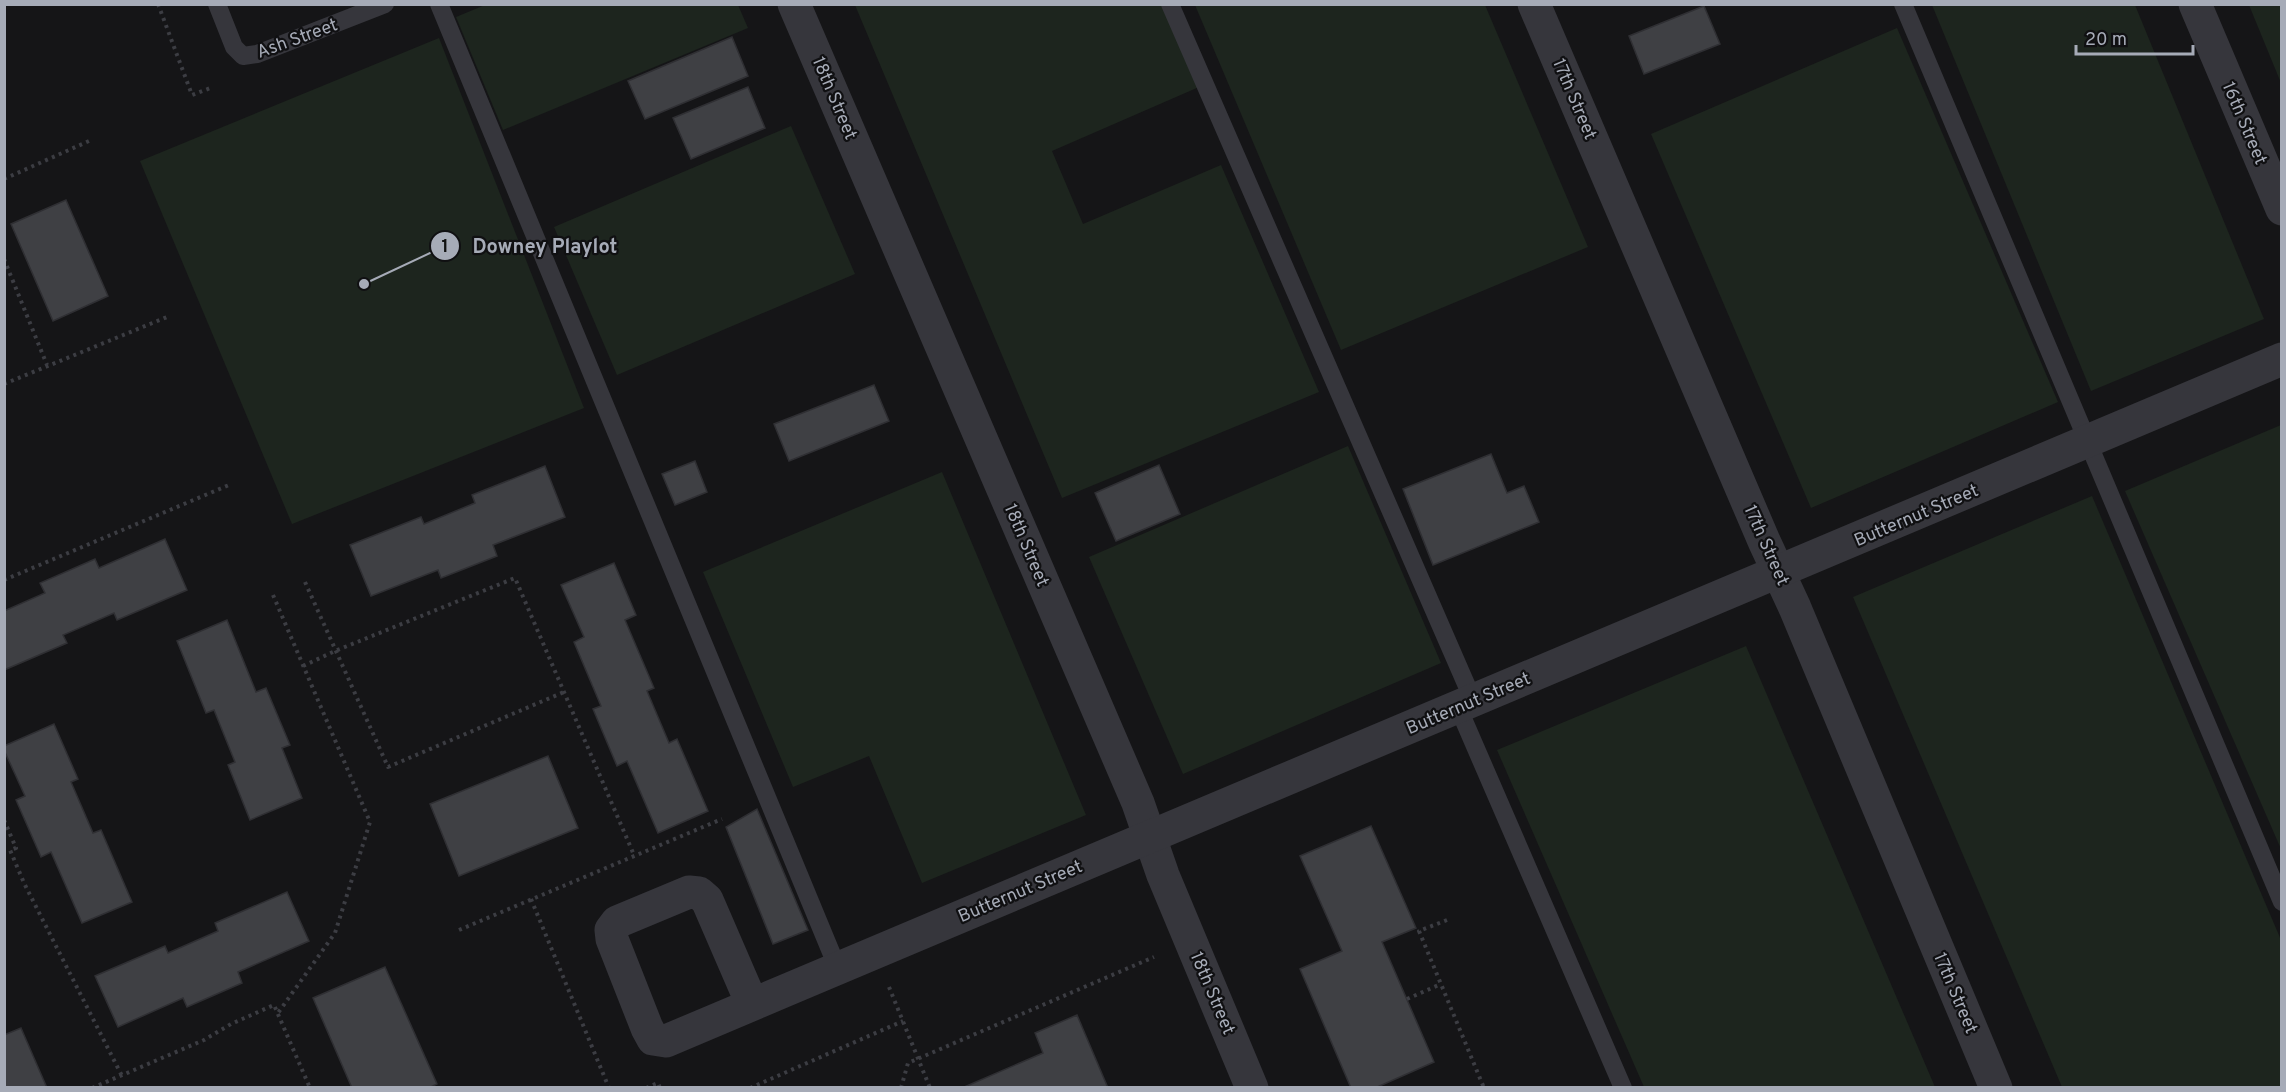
<svg xmlns="http://www.w3.org/2000/svg" width="2286" height="1092" viewBox="0 0 2286 1092" font-family="Overpass,sans-serif">
<style>
.green{fill:#1d251e}
.building{fill:#3f4044;stroke:#2f2f33;stroke-width:1.5}
.lines{fill:none;stroke-linecap:round;stroke-linejoin:round}
.path{stroke:#3c3d43;stroke-width:4;stroke-dasharray:3 4.5;stroke-linecap:butt}
.service{stroke:#36363c;stroke-width:18}
.minor{stroke:#36363c;stroke-width:33}
.labels{text-anchor:middle;stroke-width:4.5;stroke-linejoin:round;paint-order:stroke}
.street-label{font-size:18px;fill:#a6abb7;stroke:#101012}
.leader{fill:none;stroke:#a6abb7;stroke-width:2}
.callout-dot{fill:#a6abb7;stroke:#101012;stroke-width:2}
.mark-label{font-size:18px;text-anchor:middle;font-weight:bold;fill:#111}
.callout-label{font-size:20px;text-anchor:middle;font-weight:bold;fill:#a6abb7;stroke:#101012;stroke-width:4.5;stroke-linejoin:round;paint-order:stroke}
</style>
<rect width="100%" height="100%" fill="#151517"/>
<g class="green">
<path d="M485,5H738L748,28L503,130L456,17Z"/>
<path d="M855,5H1163L1199,87L1052,151L1083,224L1221,165L1319,392L1062,498Z"/>
<path d="M1195,5H1485L1588,247L1341,350Z"/>
<path d="M1932,5H2135L2264,319L2091,391Z"/>
<path d="M2249,5H2281V83Z"/>
<path d="M1897,28L2058,402L1811,508L1651,134Z"/>
<path d="M439,38L584,408L292,524L140,161Z"/>
<path d="M791,126L855,274L617,375L554,227Z"/>
<path d="M2281,425V849L2125,491Z"/>
<path d="M1348,446L1441,663L1183,774L1089,557Z"/>
<path d="M942,472L1086,815L922,883L869,756L793,787L703,572Z"/>
<path d="M2092,496L2281,940V1087H2062L1853,597Z"/>
<path d="M1746,646L1935,1087H1644L1497,750Z"/>
</g>
<g class="building">
<path d="M1704,6L1720,44L1644,74L1629,36Z"/>
<path d="M732,37L748,76L645,119L628,81Z"/>
<path d="M748,87L765,128L691,159L673,118Z"/>
<path d="M66,200L108,296L53,321L11,224Z"/>
<path d="M874,385L889,421L789,461L774,424Z"/>
<path d="M1491,454L1507,493L1524,486L1539,522L1433,565L1403,489Z"/>
<path d="M695,461L707,492L675,505L662,474Z"/>
<path d="M1159,465L1180,514L1116,541L1095,493Z"/>
<path d="M545,466L565,517L493,545L497,556L441,578L438,570L371,596L350,545L421,517L424,524L475,503L472,495Z"/>
<path d="M165,539L187,590L117,620L114,613L63,635L67,643L4,670V611L45,593L40,583L95,559L99,568Z"/>
<path d="M614,563L636,615L625,620L654,688L647,691L669,743L677,739L708,811L658,833L627,761L617,766L593,709L601,706L574,642L584,637L561,585Z"/>
<path d="M227,620L256,692L266,688L290,745L282,748L302,798L250,820L228,765L235,762L214,710L206,713L177,641Z"/>
<path d="M54,724L78,779L71,782L93,833L101,830L132,902L82,923L51,852L41,857L16,800L25,796L4,750V746Z"/>
<path d="M548,756L578,828L459,876L430,804Z"/>
<path d="M757,809L808,930L773,944L726,827Z"/>
<path d="M1371,826L1416,928L1382,942L1434,1062L1375,1088H1351L1300,969L1342,951L1300,856Z"/>
<path d="M287,892L309,941L238,972L242,983L187,1007L183,998L118,1027L95,976L165,946L168,953L218,931L215,923Z"/>
<path d="M385,967L437,1084L429,1088H352L313,998Z"/>
<path d="M1077,1015L1108,1088H962L1043,1053L1035,1033Z"/>
<path d="M21,1028L47,1088H4V1035Z"/>
</g>
<g class="lines">
<g class="path">
<path d="M158,4L192,95L213,87"/>
<path d="M4,179L89,141"/>
<path d="M4,259L47,365"/>
<path d="M4,384L167,317"/>
<path d="M4,580L229,485"/>
<path d="M305,582L388,767L564,692"/>
<path d="M273,595L370,822L335,933L278,1013"/>
<path d="M303,666L335,651L515,578L634,855"/>
<path d="M4,820L16,848L10,850L24,883L122,1076"/>
<path d="M531,899L609,1088"/>
<path d="M1447,920L1419,931L1484,1088"/>
<path d="M459,930L722,819"/>
<path d="M889,987L930,1088"/>
<path d="M1407,999L1441,984"/>
<path d="M92,1088L204,1040L231,1024L274,1005L310,1088"/>
<path d="M646,1088L658,1083L660,1088"/>
<path d="M750,1088L903,1021"/>
<path d="M901,1088L908,1063L1154,957"/>
</g>
<g class="service">
<path d="M217,4L234,47L243,56L257,54L385,4"/>
<path d="M439,4L838,969"/>
<path d="M1170,4L1473,700"/>
<path d="M1903,4L2282,902"/>
<path d="M1458,707L1623,1088"/>
</g>
<g class="minor">
<path d="M794,4L1138,803L1163,875L1252,1088"/>
<path d="M1534,4L1764,541L1795,608L1996,1088"/>
<path d="M2195,4L2282,209"/>
<path d="M752,1004L707,900L699,893L689,892L617,922L611,930L612,939L647,1028L653,1039L666,1041C1204,813 1744,590 2282,359"/>
</g>
</g>
<g class="labels">
<g class="street-label">
<text transform="translate(297 38) rotate(-20)" y="6">Ash Street</text>
<text transform="translate(835 98) rotate(67)" y="6">18th Street</text>
<text transform="translate(1575 99) rotate(67)" y="6">17th Street</text>
<text transform="translate(2245 123) rotate(67)" y="6">16th Street</text>
<text transform="translate(1916 515) rotate(-23)" y="6">Butternut Street</text>
<text transform="translate(1027 545) rotate(67)" y="6">18th Street</text>
<text transform="translate(1767 545) rotate(66)" y="6">17th Street</text>
<text transform="translate(1468 703) rotate(-23)" y="6">Butternut Street</text>
<text transform="translate(1020 891) rotate(-23)" y="6">Butternut Street</text>
<text transform="translate(1213 993) rotate(67)" y="6">18th Street</text>
<text transform="translate(1956 993) rotate(67)" y="6">17th Street</text>
</g>
</g>
<path class="leader" d="M364 284L445 246"/>
<g class="callout-dot">
<circle cx="364" cy="284" r="6"/>
<circle cx="445" cy="246" r="15"/>
</g>
<g class="mark-label">
<text x="445" y="252">1</text>
</g>
<g class="callout-label">
<text x="545" y="253">Downey Playlot</text>
</g>
<rect width="2286" height="1092" fill="none" stroke="#a6abb7" stroke-width="12"/>
<path d="M2076 45v9h117v-9" fill="none" stroke="#a6abb7" stroke-width="3"/>
<text x="2085" y="45" font-size="18" fill="#a6abb7" stroke="#101012" stroke-width="4.5" paint-order="stroke">20 m</text>
</svg>
